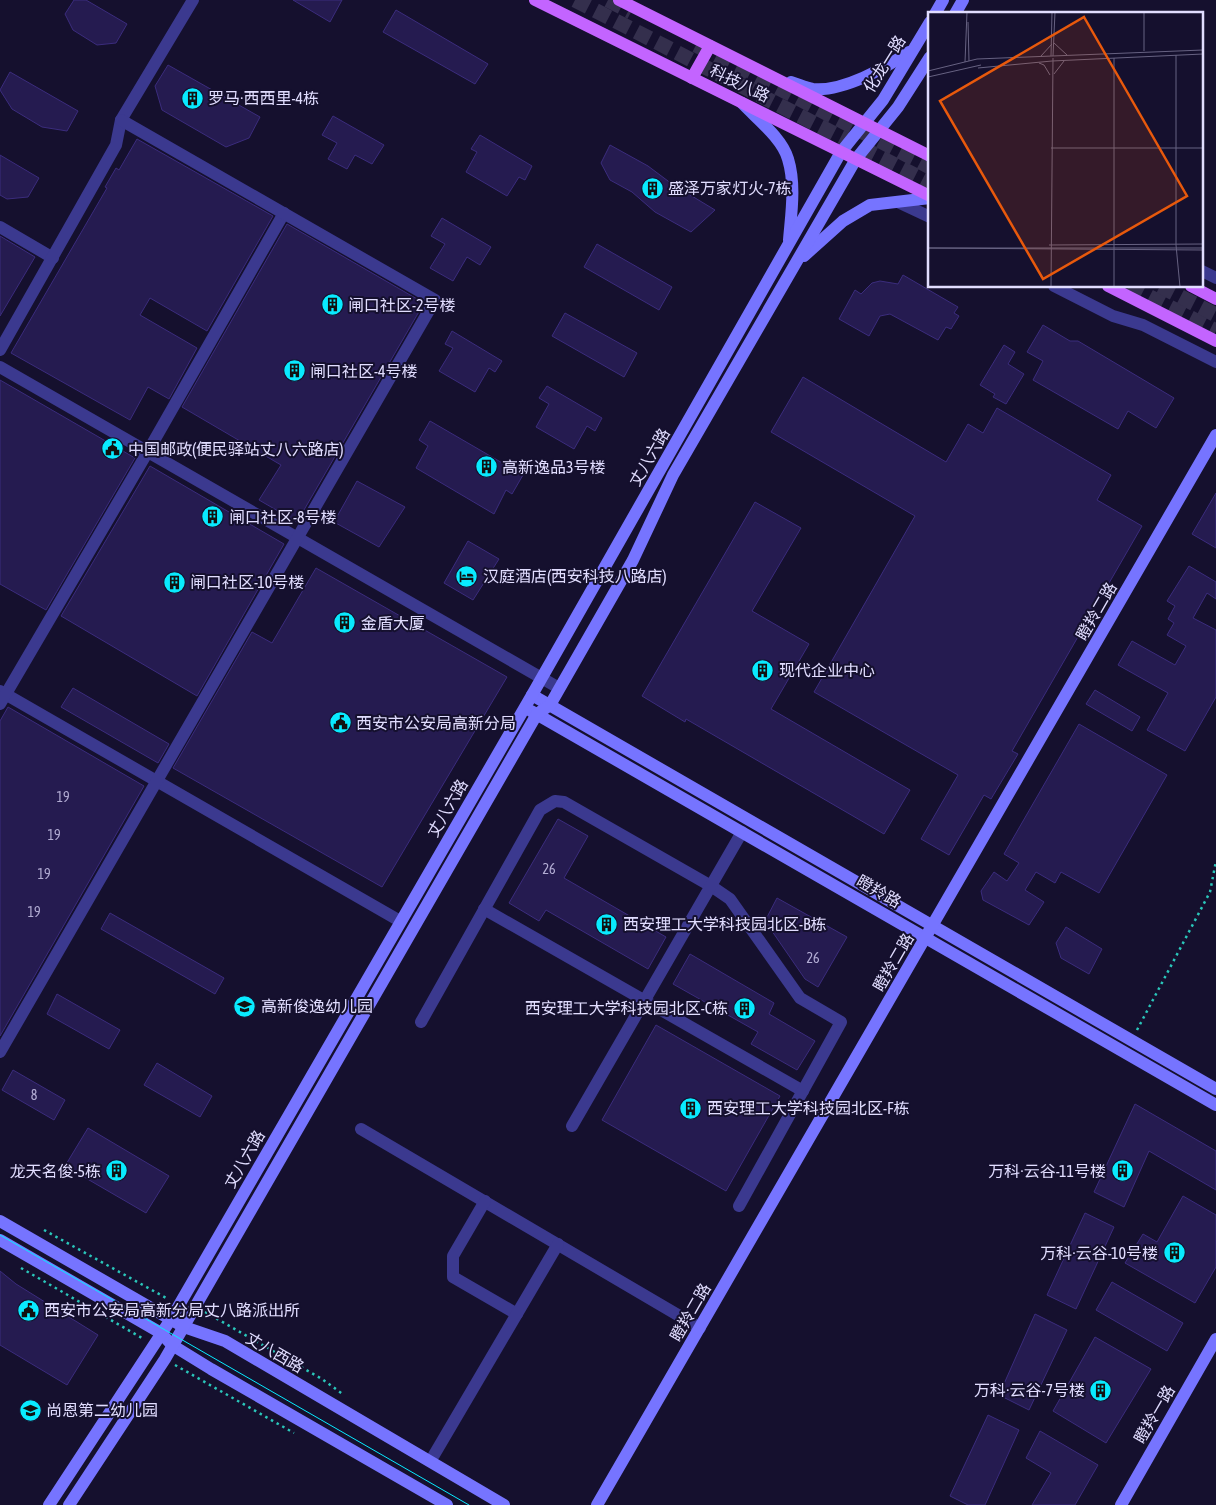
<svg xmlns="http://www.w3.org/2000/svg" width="1216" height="1505" viewBox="0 0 1216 1505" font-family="'Asap Condensed','Noto Sans SC',sans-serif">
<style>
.building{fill:#251b50;stroke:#3b2c7d}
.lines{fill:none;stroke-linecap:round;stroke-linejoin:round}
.highway-tunnel{stroke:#342f4d;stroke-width:15;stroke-dasharray:15 8;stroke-linecap:butt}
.path{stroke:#2ac6ba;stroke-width:2.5;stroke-dasharray:2.5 4;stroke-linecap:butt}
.street{stroke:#3b398f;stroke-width:12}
.secondary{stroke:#7674ff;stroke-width:12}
.primary{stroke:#c364ff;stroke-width:12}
.tram{stroke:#09eaff;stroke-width:1}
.labels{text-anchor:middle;stroke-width:4;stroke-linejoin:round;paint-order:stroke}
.number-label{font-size:14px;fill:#b2acd3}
.street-label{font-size:16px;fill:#e1ddff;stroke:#15102e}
.poi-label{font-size:16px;fill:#e1ddff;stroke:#15102e;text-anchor:start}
.inset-road{fill:none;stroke:#676282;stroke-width:1}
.view{fill:#e8590c;fill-opacity:0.15;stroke:#e8590c;stroke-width:2.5}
.inset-edge{fill:none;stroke:#e1ddff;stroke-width:2.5}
</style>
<rect width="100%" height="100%" fill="#15102e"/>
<g class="building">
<path d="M74,0H86L127,24L116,43L97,45L73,30L65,14Z"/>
<path d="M293,0H342L330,22Z"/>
<path d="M396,10L488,64L475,84L383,32Z"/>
<path d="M168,65L260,117L249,138L226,147L162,110L155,86Z"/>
<path d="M10,72L78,111L67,131L42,127L12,109L0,90Z"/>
<path d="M333,116L384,145L372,164L355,155L347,169L328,159L337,143L322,135Z"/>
<path d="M480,135L532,166L525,180L519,177L507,196L466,172L477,152L471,149Z"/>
<path d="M137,139L273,216L207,331L150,298L140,315L197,348L169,399L148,387L130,420L11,353L107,188L105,187L116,168L119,170Z"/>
<path d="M610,145L648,166L672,184L715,210L691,232L655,212L632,192L610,180L601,163Z"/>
<path d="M0,155L39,178L28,197L7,199L0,195Z"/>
<path d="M442,218L491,247L480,265L467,257L453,281L430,268L445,244L431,236Z"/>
<path d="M287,224L424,303L297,522L259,500L281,465L182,407Z"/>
<path d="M0,236L35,257L0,316Z"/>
<path d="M597,244L672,287L659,310L584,267Z"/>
<path d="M903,275L958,307L954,313L959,316L951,329L946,327L938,340L890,314L880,316L869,336L839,319L855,290L861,294L872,283L880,281L898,284Z"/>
<path d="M565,313L637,353L624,377L552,336Z"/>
<path d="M1043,325L1070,341H1078L1174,398L1156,428L1128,411L1118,429L1033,380L1043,361L1027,352Z"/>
<path d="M452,331L502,361L495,372L489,368L475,392L439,371L453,348L445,344Z"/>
<path d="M1004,345L1015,352L1008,364L1024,374L1006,404L993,397L995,394L980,385Z"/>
<path d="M803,377L946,462L968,424L983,433L997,408L1111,475L1097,500L1142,526L1012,751L1018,754L991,799L984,795L949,855L921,839L958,775L814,692L915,516L771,432Z"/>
<path d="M0,380L135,458L46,610L0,584Z"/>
<path d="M547,386L602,418L595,431L587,426L574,449L536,427L549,404L539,398Z"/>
<path d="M430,421L523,475L512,494L506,490L494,514L416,468L428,446L419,440Z"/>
<path d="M150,466L284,544L197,696L61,616Z"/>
<path d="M357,481L405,507L379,547L334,522Z"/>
<path d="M1216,493V548L1192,534Z"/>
<path d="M755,502L801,528L752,611L809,644L771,709L910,790L884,834L686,719L685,722L642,696Z"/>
<path d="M468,541L499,559L473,600L444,583Z"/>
<path d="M1189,566L1216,582V599L1207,593L1193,618L1216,630V697L1185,751L1147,730L1168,693L1118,665L1132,641L1175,665L1186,646L1167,635L1174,623L1168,619L1175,606L1167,601Z"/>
<path d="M316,568L507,677L382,887L173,768L252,632L272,643Z"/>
<path d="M73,688L169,744L158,763L61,707Z"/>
<path d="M1095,690L1140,717L1132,731L1086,704Z"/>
<path d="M8,707L144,786L0,1036V721Z"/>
<path d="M1079,724L1167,775L1099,893L1061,872L1055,883L1036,872L1025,890L1044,902L1029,925L983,900L981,891L994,872L1007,881L1019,863L1004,854Z"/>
<path d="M558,819L588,836L564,878L666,937L648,969L546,910L539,921L509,903Z"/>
<path d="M777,898L847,937L818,987L805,979L765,921Z"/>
<path d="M110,913L224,978L215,994L101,929Z"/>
<path d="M1066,927L1102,949L1089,974L1061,958L1056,943Z"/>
<path d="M690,954L774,1003L769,1014L815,1041L797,1070L751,1044L758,1032L673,984Z"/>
<path d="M57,994L120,1030L109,1049L47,1014Z"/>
<path d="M656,1025L780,1096L726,1191L602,1120Z"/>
<path d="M157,1063L212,1096L200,1117L144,1085Z"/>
<path d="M13,1070L65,1100L54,1120L2,1090Z"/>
<path d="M1135,1104L1216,1151V1190L1149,1151L1124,1207L1094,1192Z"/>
<path d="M88,1128L169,1176L146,1213L65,1166Z"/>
<path d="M1183,1196L1216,1215V1267L1195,1303L1125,1263L1143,1234L1157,1242Z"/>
<path d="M1085,1213L1114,1227L1076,1309L1047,1295Z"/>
<path d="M0,1271L16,1284L98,1335L67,1385L0,1345Z"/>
<path d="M1112,1282L1183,1323L1167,1351L1096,1310Z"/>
<path d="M1035,1314L1067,1330L1029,1410L999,1395Z"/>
<path d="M1095,1337L1151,1369L1106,1443L1053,1411Z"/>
<path d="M988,1415L1019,1430L985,1505H968L950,1496Z"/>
<path d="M1040,1431L1098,1465L1075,1505H1032L1051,1473L1026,1458Z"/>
</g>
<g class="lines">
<g class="highway-tunnel">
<path d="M575,0L930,183"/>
<path d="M608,0L631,12"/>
<path d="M696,45L930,167"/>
<path d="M1129,286L1216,331"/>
<path d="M1160,286L1216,315"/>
</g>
<g class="path">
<path d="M1137,1030L1210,892L1216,861"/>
<path d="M44,1230L168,1299"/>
<path d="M21,1268L142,1338"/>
<path d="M205,1312L322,1379L344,1395"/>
<path d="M175,1365L294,1433"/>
</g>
<g class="street">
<path d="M898,202L930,217"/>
<path d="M0,227L53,258"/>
<path d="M1202,271L1216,278"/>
<path d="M1054,286L1113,316L1143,325L1216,362"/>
<path d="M0,350L116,145L121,120L193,0"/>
<path d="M0,367L559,688"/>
<path d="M0,691L400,921"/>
<path d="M0,704L147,453L284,213"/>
<path d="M484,909L803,1091"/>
<path d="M421,1022L540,810L555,801L564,802L711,886L730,899L800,998L841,1022L739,1206"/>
<path d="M0,1052L435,300L121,120"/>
<path d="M572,1126L742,832"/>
<path d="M361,1129L700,1328"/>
<path d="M485,1201L453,1256V1277L517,1314"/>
<path d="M434,1455L558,1244"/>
</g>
<g class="secondary">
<path d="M935,14L943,0"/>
<path d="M955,14L963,0"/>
<path d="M791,82C798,84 806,88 813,89C843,92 885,68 909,52"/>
<path d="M742,103C757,119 782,138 788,159C796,185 791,215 789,240"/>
<path d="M804,256L843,221L870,205L930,198"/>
<path d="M532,695L1216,1089"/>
<path d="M531,711L1216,1105"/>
<path d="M0,1221L184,1327L225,1341L504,1505"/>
<path d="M0,1240L161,1333L172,1345L211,1369L447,1505"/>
<path d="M49,1505L171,1319L532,695L841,152L883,100L930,22"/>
<path d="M69,1505L165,1359L537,714L550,705L633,560L673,475L856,159L898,107L930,57"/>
<path d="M597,1505L1216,435"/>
<path d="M1121,1505L1216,1339"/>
</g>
<g class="primary">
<path d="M535,0L930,196"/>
<path d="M619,0L930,156"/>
<path d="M692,78L710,46"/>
<path d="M1108,286L1216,341"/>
<path d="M1191,286L1216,299"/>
</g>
<path class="tram" d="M0,1235L469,1505"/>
</g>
<defs>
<symbol id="building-disc" viewBox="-11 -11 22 22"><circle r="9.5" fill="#09eaff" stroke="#15102e"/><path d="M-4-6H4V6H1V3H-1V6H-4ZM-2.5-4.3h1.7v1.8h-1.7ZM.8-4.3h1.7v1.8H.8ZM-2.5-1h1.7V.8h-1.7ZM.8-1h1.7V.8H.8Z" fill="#111"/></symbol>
<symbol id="civic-disc" viewBox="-11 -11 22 22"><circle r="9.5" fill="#09eaff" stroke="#15102e"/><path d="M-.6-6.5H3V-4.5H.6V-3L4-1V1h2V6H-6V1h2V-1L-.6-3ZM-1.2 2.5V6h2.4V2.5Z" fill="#111"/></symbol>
<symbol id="hotel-disc" viewBox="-11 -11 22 22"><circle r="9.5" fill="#09eaff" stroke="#15102e"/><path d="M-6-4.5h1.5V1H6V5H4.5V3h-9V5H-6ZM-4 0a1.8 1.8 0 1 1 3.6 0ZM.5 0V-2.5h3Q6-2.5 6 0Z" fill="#111"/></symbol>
<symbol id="school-disc" viewBox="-11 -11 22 22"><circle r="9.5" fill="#09eaff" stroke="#15102e"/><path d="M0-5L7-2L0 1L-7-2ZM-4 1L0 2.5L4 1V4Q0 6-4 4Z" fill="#111"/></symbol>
</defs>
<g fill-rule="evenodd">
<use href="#building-disc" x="180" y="86" width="25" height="25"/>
<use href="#building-disc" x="640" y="176" width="25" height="25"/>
<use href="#building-disc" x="320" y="292" width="25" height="25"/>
<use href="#building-disc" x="282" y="358" width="25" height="25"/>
<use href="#civic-disc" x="100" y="436" width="25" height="25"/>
<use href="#building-disc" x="474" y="454" width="25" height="25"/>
<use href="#building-disc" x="200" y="504" width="25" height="25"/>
<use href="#hotel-disc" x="454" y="564" width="25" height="25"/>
<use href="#building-disc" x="162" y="570" width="25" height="25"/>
<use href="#building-disc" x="332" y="610" width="25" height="25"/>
<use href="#building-disc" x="750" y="658" width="25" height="25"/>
<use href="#civic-disc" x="328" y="710" width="25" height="25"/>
<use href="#building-disc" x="594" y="912" width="25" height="25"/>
<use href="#school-disc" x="232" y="994" width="25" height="25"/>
<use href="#building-disc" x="732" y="996" width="25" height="25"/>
<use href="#building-disc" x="678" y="1096" width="25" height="25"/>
<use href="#building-disc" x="104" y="1158" width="25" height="25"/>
<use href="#building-disc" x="1110" y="1158" width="25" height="25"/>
<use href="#building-disc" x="1162" y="1240" width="25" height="25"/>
<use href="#civic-disc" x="16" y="1298" width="25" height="25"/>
<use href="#building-disc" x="1088" y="1378" width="25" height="25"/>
<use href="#school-disc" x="18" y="1398" width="25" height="25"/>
</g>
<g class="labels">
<g class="number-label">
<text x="63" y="802">19</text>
<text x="54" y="840">19</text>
<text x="549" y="874">26</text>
<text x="44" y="879">19</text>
<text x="34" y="917">19</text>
<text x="813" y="963">26</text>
<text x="34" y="1100">8</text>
</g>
<g class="street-label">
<text transform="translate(884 64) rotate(-58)" y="6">化龙一路</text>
<text transform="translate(740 83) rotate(26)" y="6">科技八路</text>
<text transform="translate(649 457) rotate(-60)" y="6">丈八六路</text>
<text transform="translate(1096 611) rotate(-60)" y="6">瞪羚二路</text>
<text transform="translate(447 808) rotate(-60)" y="6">丈八六路</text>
<text transform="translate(879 891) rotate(30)" y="6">瞪羚路</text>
<text transform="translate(893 962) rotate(-60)" y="6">瞪羚二路</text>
<text transform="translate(244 1159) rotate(-60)" y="6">丈八六路</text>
<text transform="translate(690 1312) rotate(-60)" y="6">瞪羚二路</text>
<text transform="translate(275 1352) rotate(30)" y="6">丈八西路</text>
<text transform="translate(1154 1414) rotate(-60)" y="6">瞪羚一路</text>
</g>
<g class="poi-label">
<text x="208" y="104">罗马·西西里-4栋</text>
<text x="668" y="194">盛泽万家灯火-7栋</text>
<text x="348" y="311">闸口社区-2号楼</text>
<text x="310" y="377">闸口社区-4号楼</text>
<text x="128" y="455">中国邮政(便民驿站丈八六路店)</text>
<text x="502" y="473">高新逸品3号楼</text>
<text x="229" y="523">闸口社区-8号楼</text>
<text x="483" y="582">汉庭酒店(西安科技八路店)</text>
<text x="190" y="588">闸口社区-10号楼</text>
<text x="361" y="629">金盾大厦</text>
<text x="779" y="676">现代企业中心</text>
<text x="356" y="729">西安市公安局高新分局</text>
<text x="623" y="930">西安理工大学科技园北区-B栋</text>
<text x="261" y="1012">高新俊逸幼儿园</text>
<text x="728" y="1014" text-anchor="end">西安理工大学科技园北区-C栋</text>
<text x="707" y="1114">西安理工大学科技园北区-F栋</text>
<text x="101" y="1177" text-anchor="end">龙天名俊-5栋</text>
<text x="1106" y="1177" text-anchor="end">万科·云谷-11号楼</text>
<text x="1158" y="1259" text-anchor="end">万科·云谷-10号楼</text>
<text x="44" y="1316">西安市公安局高新分局丈八路派出所</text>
<text x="1085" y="1396" text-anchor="end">万科·云谷-7号楼</text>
<text x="46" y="1416">尚恩第二幼儿园</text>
</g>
</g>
<g transform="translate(928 12)">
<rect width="275" height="275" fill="#15102e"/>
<path class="inset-road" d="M40,10L41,49M126,31L139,43M216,39V0M248,43V233L252,275M113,44L124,32M123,44L124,0M125,44L127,0M37,50L39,0M111,51L116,53L122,63M50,56L124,49L275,42M0,59L49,47L275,38M126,62L136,49M0,65L53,53M123,136H275M121,233L275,232M0,236L275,238M0,236H275M123,275L125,46M186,275V46"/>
<path class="view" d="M156,5L259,184L115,267L12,89Z"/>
<rect width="275" height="275" class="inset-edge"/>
</g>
</svg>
